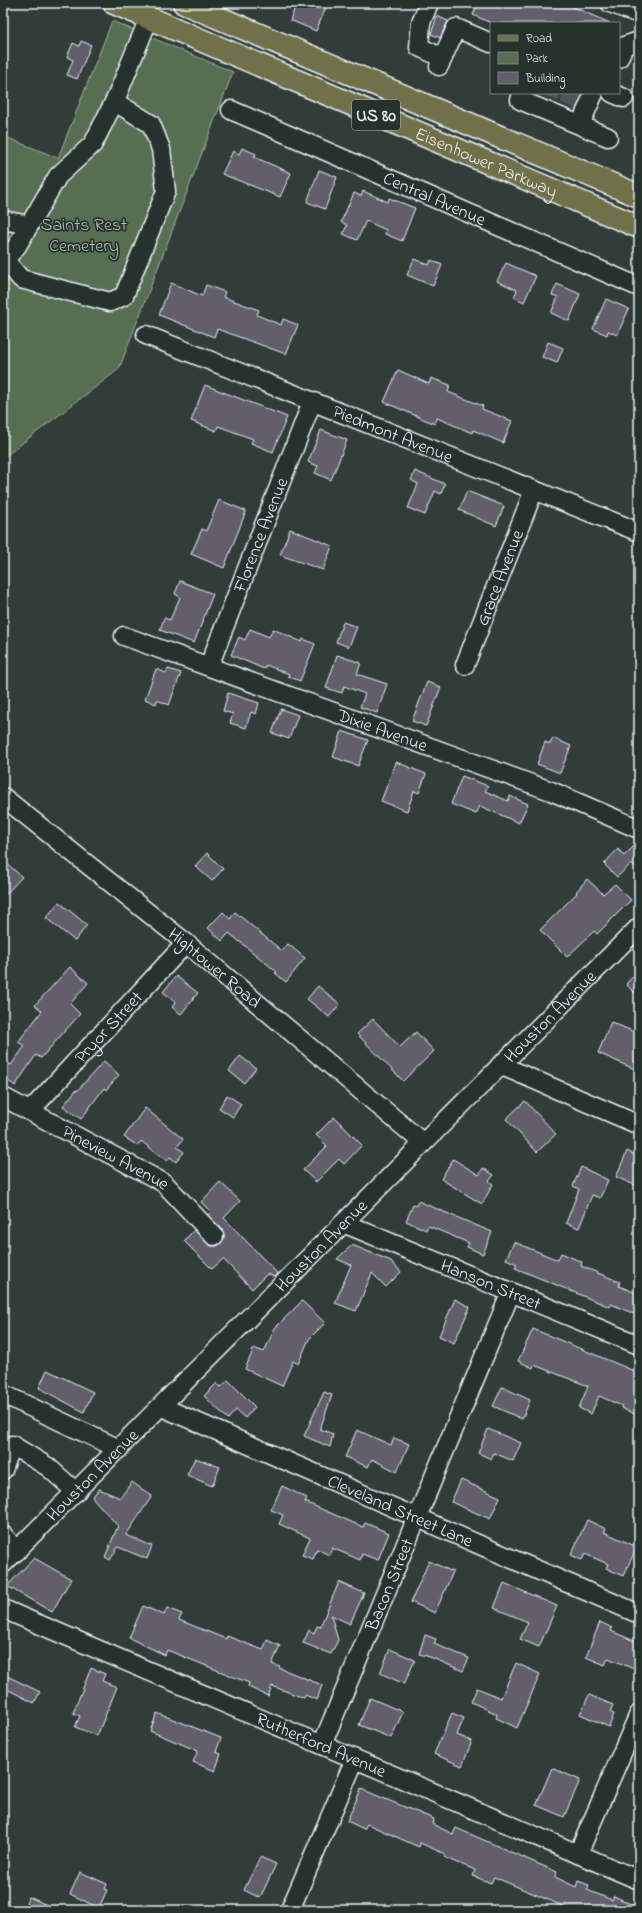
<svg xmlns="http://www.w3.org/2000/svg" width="642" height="1913" viewBox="0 0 642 1913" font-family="'Indie Flower',sans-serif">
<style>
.green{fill:#596e52;stroke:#a0b0a5}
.building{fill:#625f6a;stroke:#e8f1f8}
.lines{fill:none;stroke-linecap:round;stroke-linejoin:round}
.minor-tunnel{stroke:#4d5756;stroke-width:18;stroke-dasharray:18 9;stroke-linecap:butt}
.minor-casing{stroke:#e8f1f8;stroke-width:21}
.major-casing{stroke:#e8f1f8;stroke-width:25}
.minor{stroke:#26332d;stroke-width:18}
.major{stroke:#71704a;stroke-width:22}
.labels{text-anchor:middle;stroke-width:3.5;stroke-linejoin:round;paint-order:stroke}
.shield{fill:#26332d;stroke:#aeb8bb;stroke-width:1}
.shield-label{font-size:17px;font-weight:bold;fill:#e8f1f8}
.street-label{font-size:18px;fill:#e8f1f8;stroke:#26332d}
.park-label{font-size:18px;fill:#afbdb6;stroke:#26332d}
</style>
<rect width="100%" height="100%" fill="#323c39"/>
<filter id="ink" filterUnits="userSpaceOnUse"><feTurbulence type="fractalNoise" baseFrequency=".025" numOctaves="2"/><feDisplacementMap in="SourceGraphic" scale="8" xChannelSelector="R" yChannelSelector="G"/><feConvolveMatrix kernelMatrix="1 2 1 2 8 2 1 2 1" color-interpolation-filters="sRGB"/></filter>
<g filter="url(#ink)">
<path class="green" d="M112,21L233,72L119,369L3,458V136L58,158Z"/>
<g class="building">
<path d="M297,3H328L316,31L290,20Z"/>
<path d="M478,3H564L610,23H491L473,15Z"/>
<path d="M437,16L448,21L440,38L431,34Z"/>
<path d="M81,41L91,45L77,79L67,75L73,60L67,57L73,43L79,46Z"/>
<path d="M242,148L256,154L254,157L291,173L280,197L222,174L233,151L239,154Z"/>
<path d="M319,170L337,177L325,209L307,202Z"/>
<path d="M363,191L388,202L389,198L415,208L402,241L385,234L386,230L366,221L357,240L343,234L347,225L341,222L354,193L361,196Z"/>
<path d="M414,259L429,265L431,260L442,265L433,286L407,275Z"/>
<path d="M506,263L536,276L524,302L514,297L517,290L497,281Z"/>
<path d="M171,283L202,296L206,285L225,292L223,297L259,310L257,315L281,325L283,319L298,325L286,354L217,329L214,337L159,315Z"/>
<path d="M557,284L580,294L569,321L551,313L558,297L552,295Z"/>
<path d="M606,299L629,309L617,335L608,331L607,335L593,329Z"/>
<path d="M548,342L563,348L557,363L542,357Z"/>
<path d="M398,370L429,384L431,378L450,385L448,392L483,406L482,409L512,421L503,443L473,430L472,433L437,418L435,424L384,402Z"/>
<path d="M205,385L287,417L273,452L251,443L253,439L218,426L216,431L191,421Z"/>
<path d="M321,430L347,440L331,480L315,473L318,466L308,462Z"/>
<path d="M415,471L445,484L441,494L435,491L425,515L408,508L418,484L411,480Z"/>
<path d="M467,491L504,506L496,526L459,510Z"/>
<path d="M219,500L246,511L224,568L191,554L202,529L206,531Z"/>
<path d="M290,529L332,546L323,570L280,555Z"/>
<path d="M180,581L213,594L194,643L160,630L164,618L170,620L180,597L175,594Z"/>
<path d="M343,622L357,627L349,647L336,642Z"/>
<path d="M250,629L269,637L273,629L302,642L303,639L315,644L300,681L288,676L289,674L266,665L264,669L231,655L239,637L245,640Z"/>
<path d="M337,655L361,663L357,674L387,684L377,713L360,707L365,694L344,686L342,693L326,688Z"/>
<path d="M156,669L166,673L168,669L181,673L169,705L157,700L156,704L145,699Z"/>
<path d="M427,682L441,687L426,726L412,721Z"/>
<path d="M228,693L259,703L256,714L251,712L246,728L230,723L233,714L223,711Z"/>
<path d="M281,709L298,715L289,739L272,733Z"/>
<path d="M342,731L368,740L358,766L333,757Z"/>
<path d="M553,738L571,746L560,773L537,764L545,742L550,744Z"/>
<path d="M396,762L426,774L419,793L414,791L407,811L381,801Z"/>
<path d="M462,776L488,786L485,791L508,801L510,796L528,804L519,823L480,806L476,814L451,804Z"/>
<path d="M639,841V871L631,864L617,877L604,864L618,849L624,856Z"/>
<path d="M207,853L223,869L212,881L195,866Z"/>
<path d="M3,860L22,877L3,897Z"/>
<path d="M587,879L603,894L615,884L631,900L597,934L594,931L567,957L540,930L577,893L576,892Z"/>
<path d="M59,902L87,925L75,941L46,918Z"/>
<path d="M223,912L230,919L235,912L282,951L288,944L305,958L286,982L275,973L277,972L229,933L222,941L208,928Z"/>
<path d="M70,967L88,983L70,1004L80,1014L41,1058L36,1055L15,1086L3,1077V1060L11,1065L25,1046L18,1042L42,1011L35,1005Z"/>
<path d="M639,970V997L626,984Z"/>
<path d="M176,976L198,993L181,1014L172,1007L176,1002L163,992Z"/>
<path d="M318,986L340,1004L329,1017L307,999Z"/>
<path d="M373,1019L400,1047L416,1032L434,1051L403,1081L357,1034Z"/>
<path d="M611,1022L639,1034V1071L598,1053Z"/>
<path d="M240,1056L256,1068L244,1083L229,1071Z"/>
<path d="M104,1061L119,1075L106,1090L104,1088L81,1119L63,1106L76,1090L77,1091Z"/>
<path d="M227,1095L241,1104L233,1117L219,1108Z"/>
<path d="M525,1101L556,1134L537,1152L506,1119Z"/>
<path d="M145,1108L183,1139L177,1147L184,1152L176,1162L170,1157L167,1161L141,1141L138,1146L124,1137Z"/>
<path d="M334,1117L362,1145L344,1164L339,1159L316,1182L303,1170L327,1146L316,1135Z"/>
<path d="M627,1151L639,1157V1187L616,1177Z"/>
<path d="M453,1159L479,1175L483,1168L494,1175L489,1181L493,1184L482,1204L441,1179Z"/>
<path d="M581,1167L608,1180L600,1198L592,1195L579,1228L566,1223L579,1189L573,1186Z"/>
<path d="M220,1182L240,1201L224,1218L278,1274L275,1277L267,1274L252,1289L223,1259L212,1269L184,1241L194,1230L211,1246H217L224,1239V1234L222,1229L208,1215L211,1212L201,1202Z"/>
<path d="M418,1201L492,1232L483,1254L467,1247L469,1243L438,1230L428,1226L426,1230L406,1221L413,1205L416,1206Z"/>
<path d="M514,1242L558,1260L561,1253L582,1262L581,1266L620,1282L619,1286L639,1294V1316L611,1304L610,1307L515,1268L517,1264L506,1259Z"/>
<path d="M352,1245L391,1261L401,1272L386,1287L372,1273L356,1311L335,1303L351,1265L337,1259Z"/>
<path d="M455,1299L470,1307L454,1343L439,1336Z"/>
<path d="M302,1301L325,1323L309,1339L298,1364L293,1361L282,1386L245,1369L254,1348L264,1352L275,1328Z"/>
<path d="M533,1329L639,1373V1416L621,1408L622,1406L599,1396L591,1414L579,1408L588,1386L534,1365L533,1368L518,1361Z"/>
<path d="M47,1370L93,1392L84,1412L39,1388Z"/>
<path d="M228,1380L255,1407L245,1418L236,1410L228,1419L204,1396L217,1383L221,1387Z"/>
<path d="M502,1387L530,1400L522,1419L493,1406Z"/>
<path d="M324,1392L332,1395L320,1429L333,1434L330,1447L304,1436Z"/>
<path d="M488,1429L521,1443L513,1461L494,1453L491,1459L478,1453Z"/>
<path d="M357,1430L391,1445L394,1438L409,1444L397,1472L372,1459L368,1467L345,1457Z"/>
<path d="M195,1458L220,1467L212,1486L187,1475Z"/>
<path d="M461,1480L500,1497L490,1519L451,1502Z"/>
<path d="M132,1482L152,1496L126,1535L152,1546L147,1559L118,1547L110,1560L105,1557L118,1526L92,1497L99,1489L120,1498Z"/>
<path d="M282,1486L307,1498L305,1502L363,1527L365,1523L389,1533L378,1560L362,1554L360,1560L332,1548L329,1555L317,1549L313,1559L302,1555L310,1538L279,1524L283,1515L271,1510Z"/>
<path d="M587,1520L606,1529L604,1532L637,1547L623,1576L606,1568L608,1564L585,1554L582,1560L571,1555Z"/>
<path d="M34,1558L71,1579L52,1612L7,1586Z"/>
<path d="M429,1561L453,1572L435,1613L411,1602Z"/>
<path d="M339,1582L364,1593L350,1624L331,1615L338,1640L331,1654L303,1643L309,1630L314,1633L317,1626L320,1627Z"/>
<path d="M504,1583L557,1606L539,1647L520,1639L528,1622L494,1608Z"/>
<path d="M143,1606L164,1615L167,1608L182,1614L179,1620L226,1639L227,1636L263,1650L267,1640L280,1646L272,1664L280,1667L279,1668L322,1685L317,1700L305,1695L304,1698L272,1686L268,1696L248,1687L249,1683L167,1650L165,1655L129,1638Z"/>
<path d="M600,1622L612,1628L611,1631L639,1643V1657L634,1669L608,1658L605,1665L586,1657Z"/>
<path d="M425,1635L436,1639L434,1644L469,1658L463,1671L430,1657L419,1654Z"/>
<path d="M390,1649L415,1660L404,1684L380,1673Z"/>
<path d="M516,1663L540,1674L517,1728L496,1718L497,1714L471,1702L477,1688L501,1698Z"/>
<path d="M91,1668L105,1674L102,1681L117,1687L97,1736L75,1727L80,1716L73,1713Z"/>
<path d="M3,1674L40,1692L34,1703L3,1687Z"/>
<path d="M589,1695L613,1705L610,1712L614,1714L609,1727L580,1714Z"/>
<path d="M370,1698L403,1712L391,1738L359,1725Z"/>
<path d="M157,1713L221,1738L216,1752L221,1754L215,1771L193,1762L198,1751L150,1731Z"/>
<path d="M452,1713L464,1718L457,1735L472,1741L462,1766L434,1754Z"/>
<path d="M552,1768L580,1780L564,1817L536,1805Z"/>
<path d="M361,1789L434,1819L432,1824L453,1834L456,1828L557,1872L555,1877L576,1887L578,1881L589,1885L587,1890L612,1900L614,1896L639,1908V1910H572L494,1877L491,1883L473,1876L475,1870L444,1857L445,1854L420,1843L419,1847L367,1824L364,1829L347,1821Z"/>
<path d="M260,1857L276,1864L260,1898L244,1890Z"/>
<path d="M80,1872L107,1884L105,1889L107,1890L99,1908L70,1894Z"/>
<path d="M29,1897L58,1910H23Z"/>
</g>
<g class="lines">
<g class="minor-tunnel">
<path d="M550,98L552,93"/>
<path d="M568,106L574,93"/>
</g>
<defs>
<g id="minor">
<path d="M429,3L421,23L419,47L443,58"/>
<path d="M610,3L639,14"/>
<path d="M619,58L624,46L639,41"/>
<path d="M439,66L456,28L491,43"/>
<path d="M523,93L520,100L608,137"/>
<path d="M612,93L624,98"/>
<path id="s1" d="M231,110L639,287"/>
<path d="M580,125L594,93"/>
<path d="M3,220L29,225"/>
<path d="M5,260L21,279L110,302L124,296L166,191L161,149L151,124L115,102"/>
<path d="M3,262L17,246L58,176L93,144L116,98L149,18"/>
<path id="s2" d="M146,335L639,532"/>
<path id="s3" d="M124,636L551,791L639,829"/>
<path id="s4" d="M465,665L534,490"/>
<path id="s5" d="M209,666L312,402"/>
<path id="s6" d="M3,797L186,943L423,1143"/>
<path d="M500,1065L639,1125"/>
<path id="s7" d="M3,1097L164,1183L214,1236"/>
<path id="s8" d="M30,1111L186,943"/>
<path id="s9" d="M343,1223L639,1345"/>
<path d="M3,1394L119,1449"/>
<path id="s10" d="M162,1407L639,1614"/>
<path d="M3,1470L12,1445L48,1467L76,1492"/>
<path d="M3,1535L17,1551"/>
<path id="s11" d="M3,1564L639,927"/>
<path id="s12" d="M3,1609L639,1880"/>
<path id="s13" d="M322,1745L511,1292"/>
<path d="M578,1854L639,1714"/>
<path d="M290,1910L355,1759"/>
</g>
<g id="major">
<path id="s14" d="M114,3L639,227"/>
<path d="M184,3L639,196"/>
</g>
</defs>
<use href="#minor" class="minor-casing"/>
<use href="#major" class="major-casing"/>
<use href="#minor" class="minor"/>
<use href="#major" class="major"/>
</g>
</g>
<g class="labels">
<rect class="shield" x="352" y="100" width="48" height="30" rx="3"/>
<g class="shield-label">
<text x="376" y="121">US 80</text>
</g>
<g class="street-label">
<text dy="6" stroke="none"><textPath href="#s14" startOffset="405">Eisenhower Parkway</textPath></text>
<text dy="6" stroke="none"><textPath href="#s1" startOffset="222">Central Avenue</textPath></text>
<text dy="6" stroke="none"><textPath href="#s2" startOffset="266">Piedmont Avenue</textPath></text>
<text dy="6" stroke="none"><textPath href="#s5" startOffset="141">Florence Avenue</textPath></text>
<text dy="6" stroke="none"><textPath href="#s4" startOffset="94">Grace Avenue</textPath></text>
<text dy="6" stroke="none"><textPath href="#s3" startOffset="275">Dixie Avenue</textPath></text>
<text dy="6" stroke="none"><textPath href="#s6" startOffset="272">Hightower Road</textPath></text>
<text dy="6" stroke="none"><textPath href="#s11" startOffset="774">Houston Avenue</textPath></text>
<text dy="6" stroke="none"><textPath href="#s8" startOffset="115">Pryor Street</textPath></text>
<text dy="6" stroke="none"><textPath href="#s7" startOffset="128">Pineview Avenue</textPath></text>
<text dy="6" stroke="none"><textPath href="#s11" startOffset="450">Houston Avenue</textPath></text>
<text dy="6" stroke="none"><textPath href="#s9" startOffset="160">Hanson Street</textPath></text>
<text dy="6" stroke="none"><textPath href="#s11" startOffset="126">Houston Avenue</textPath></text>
<text dy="6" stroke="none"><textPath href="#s10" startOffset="260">Cleveland Street Lane</textPath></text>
<text dy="6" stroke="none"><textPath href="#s13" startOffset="174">Bacon Street</textPath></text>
<text dy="6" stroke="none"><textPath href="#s12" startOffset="346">Rutherford Avenue</textPath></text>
</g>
<g class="park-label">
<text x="84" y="230">Saints Rest<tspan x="84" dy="21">Cemetery</tspan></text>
</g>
</g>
<rect width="642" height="1913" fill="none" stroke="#26332d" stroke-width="16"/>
<rect x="8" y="8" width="626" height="1897" fill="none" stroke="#e8f1f8" stroke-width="1.5" filter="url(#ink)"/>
<rect x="490" y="22" width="130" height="72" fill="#26332d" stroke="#747f7e"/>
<rect x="498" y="35" width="20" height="6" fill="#71704a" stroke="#747f7e"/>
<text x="526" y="42" font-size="12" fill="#e8f1f8">Road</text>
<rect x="498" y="52" width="20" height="12" fill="#596e52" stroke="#747f7e"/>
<text x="526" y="62" font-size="12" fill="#e8f1f8">Park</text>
<rect x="498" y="72" width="20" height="12" fill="#625f6a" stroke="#747f7e"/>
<text x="526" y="82" font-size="12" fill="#e8f1f8">Building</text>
</svg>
